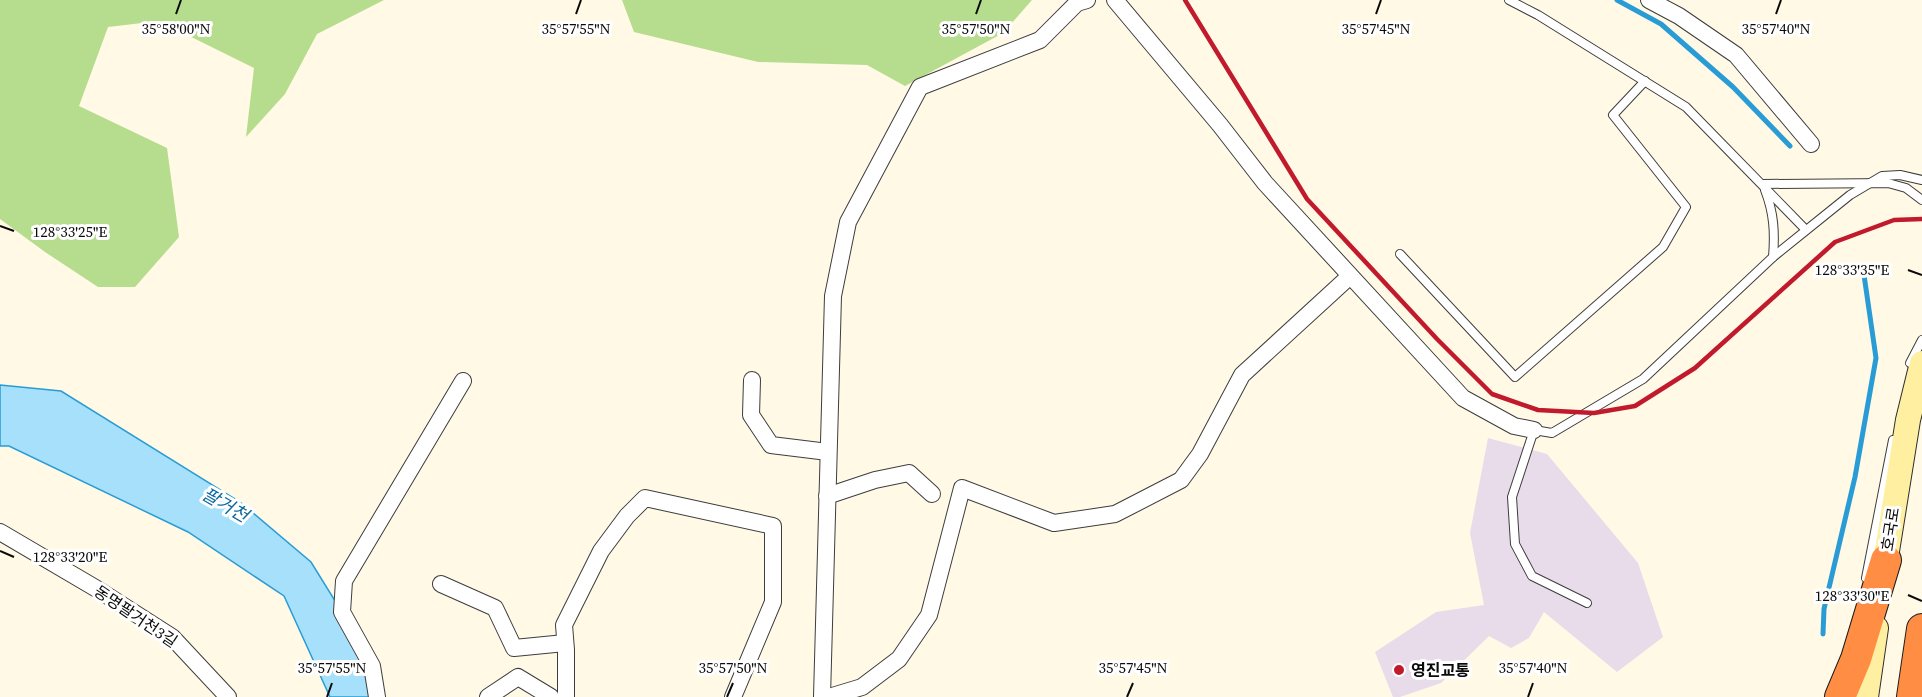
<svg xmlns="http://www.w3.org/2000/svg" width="1922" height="697" viewBox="0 0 1922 697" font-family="'Source Serif 4','Noto Sans KR',serif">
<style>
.industrial{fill:#e8dcea}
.forest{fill:#b6dd8d}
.water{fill:#a7e0fa;stroke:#299cd6;stroke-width:1.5}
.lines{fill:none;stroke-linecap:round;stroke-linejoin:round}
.stream{stroke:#299cd6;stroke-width:5}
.service-casing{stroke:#3d3d3d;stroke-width:10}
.minor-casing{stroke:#3d3d3d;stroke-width:18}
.secondary-casing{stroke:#2c2c2c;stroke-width:26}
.motorway-casing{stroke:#1b1b1b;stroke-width:32}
.service{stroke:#fff;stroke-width:8}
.minor{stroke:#fff;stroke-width:16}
.secondary{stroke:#ffefa1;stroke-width:24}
.motorway{stroke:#ff8e44;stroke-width:30}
.rail{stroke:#c11a2c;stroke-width:4.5}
.ticks{fill:none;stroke:#0a0a0a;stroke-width:2}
.poi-dot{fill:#c11a2c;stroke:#fff;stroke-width:2}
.labels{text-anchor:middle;stroke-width:6;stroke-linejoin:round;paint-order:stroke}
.street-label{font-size:16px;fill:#0a0a0a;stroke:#fff}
.poi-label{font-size:16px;font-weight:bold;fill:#0a0a0a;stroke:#fff;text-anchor:start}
.water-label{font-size:18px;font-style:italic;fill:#0d6aa2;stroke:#fff}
.ticks-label{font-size:15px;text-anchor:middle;fill:#0a0a0a;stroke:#fff;stroke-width:6;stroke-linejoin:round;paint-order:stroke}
</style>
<rect width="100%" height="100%" fill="#fff9e6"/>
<path class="industrial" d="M1488,438L1547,454L1638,563L1663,637L1617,672L1544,612L1529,638L1511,648L1489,636L1441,683L1400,697H1393L1375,652L1436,612L1484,605L1470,533Z"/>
<g class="forest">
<path d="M0,0H384L317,34L285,94L246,137L254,68L159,21L108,27L79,106L167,148L179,237L135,287H98L45,252L0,219Z"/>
<path d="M622,0H1032L1003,33L905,86L867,65L758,62L634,32Z"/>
</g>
<path class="water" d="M0,385L61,391L240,502L311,562L342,612L376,697H330L284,596L188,532L9,446H0Z"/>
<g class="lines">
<g class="stream">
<path d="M1617,0L1661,24L1733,87L1790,146"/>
<path d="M1823,634L1824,609L1855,477L1876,358L1863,268"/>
</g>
<defs>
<g id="service">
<path d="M1509,0L1538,15L1686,107L1806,230"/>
<path d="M1763,184L1888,183L1906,188L1922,200"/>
<path d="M1765,190C1774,213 1775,233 1773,257"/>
<path d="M1400,254L1515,377L1663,247L1686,207L1613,115L1645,81"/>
<path d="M1910,363L1922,340"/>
<path d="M1866,578L1893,440"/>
<path d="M1587,603L1532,576L1515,544L1512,497L1534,430L1552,433L1643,379L1773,257L1850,195L1882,176L1900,175L1922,180"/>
</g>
<g id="minor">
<path d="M1115,0L1220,125L1265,183L1463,398L1514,426L1534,430"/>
<path d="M1649,0L1679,16L1736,55L1811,144"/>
<path d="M752,380L751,415L771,445L828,452"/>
<path d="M827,496L875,480L909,473L932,494"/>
<path d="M0,532L97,589L172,637L228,697"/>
<path d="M441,584L495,608L514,648L565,643"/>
<path d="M377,697L372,666L342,612L344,581L463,381"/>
<path d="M488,697L518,677L551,697"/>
<path d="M566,697V650L564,625L601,551L627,516L645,498L773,526V602L733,697"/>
<path d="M822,697L833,296L848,222L920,87L1040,40L1077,3L1087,0"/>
<path d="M829,697L862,687L899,659L929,615L962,488L1054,523L1115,514L1181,480L1200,454L1242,375L1350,276"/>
</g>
<g id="secondary">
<path d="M1883,576L1908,420L1922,363"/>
<path d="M1866,697L1876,628"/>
</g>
<g id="motorway">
<path d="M1840,697L1856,659L1886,560"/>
<path d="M1912,697L1922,629"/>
</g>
</defs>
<use href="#service" class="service-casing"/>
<use href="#minor" class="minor-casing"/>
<use href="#secondary" class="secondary-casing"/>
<use href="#motorway" class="motorway-casing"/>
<use href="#service" class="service"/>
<use href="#minor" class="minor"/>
<use href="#secondary" class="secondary"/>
<use href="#motorway" class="motorway"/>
<path class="rail" d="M1185,0L1307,199L1437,339L1492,394L1538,410L1594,413L1635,406L1695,368L1835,242L1894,220L1922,219"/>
</g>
<path class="ticks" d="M176,14L181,0M576,14L581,0M976,14L981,0M1376,14L1381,0M1776,14L1781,0M0,226L14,231M1908,270L1922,275M0,551L14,557M1908,595L1922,601M327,697L332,683M727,697L733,683M1127,697L1133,683M1528,697L1533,683"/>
<circle class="poi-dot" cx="1399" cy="670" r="6"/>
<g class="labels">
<g class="street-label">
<text transform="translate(1890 529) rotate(-81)" y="6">호국로</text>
<text transform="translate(136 616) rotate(34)" y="6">동명팔거천3길</text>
</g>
<g class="poi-label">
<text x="1411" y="676">영진교통</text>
</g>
<g class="water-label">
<text transform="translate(225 505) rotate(30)" y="6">팔거천</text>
</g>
</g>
<g class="ticks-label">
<text x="176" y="34">35°58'00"N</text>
<text x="1376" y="34">35°57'45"N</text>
<text x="1776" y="34">35°57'40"N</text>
<text x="576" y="34">35°57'55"N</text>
<text x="976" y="34">35°57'50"N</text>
<text x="70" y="237">128°33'25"E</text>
<text x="1852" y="275">128°33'35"E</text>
<text x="70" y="562">128°33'20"E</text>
<text x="1852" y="601">128°33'30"E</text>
<text x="332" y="673">35°57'55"N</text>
<text x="733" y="673">35°57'50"N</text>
<text x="1133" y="673">35°57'45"N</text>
<text x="1533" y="673">35°57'40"N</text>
</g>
</svg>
